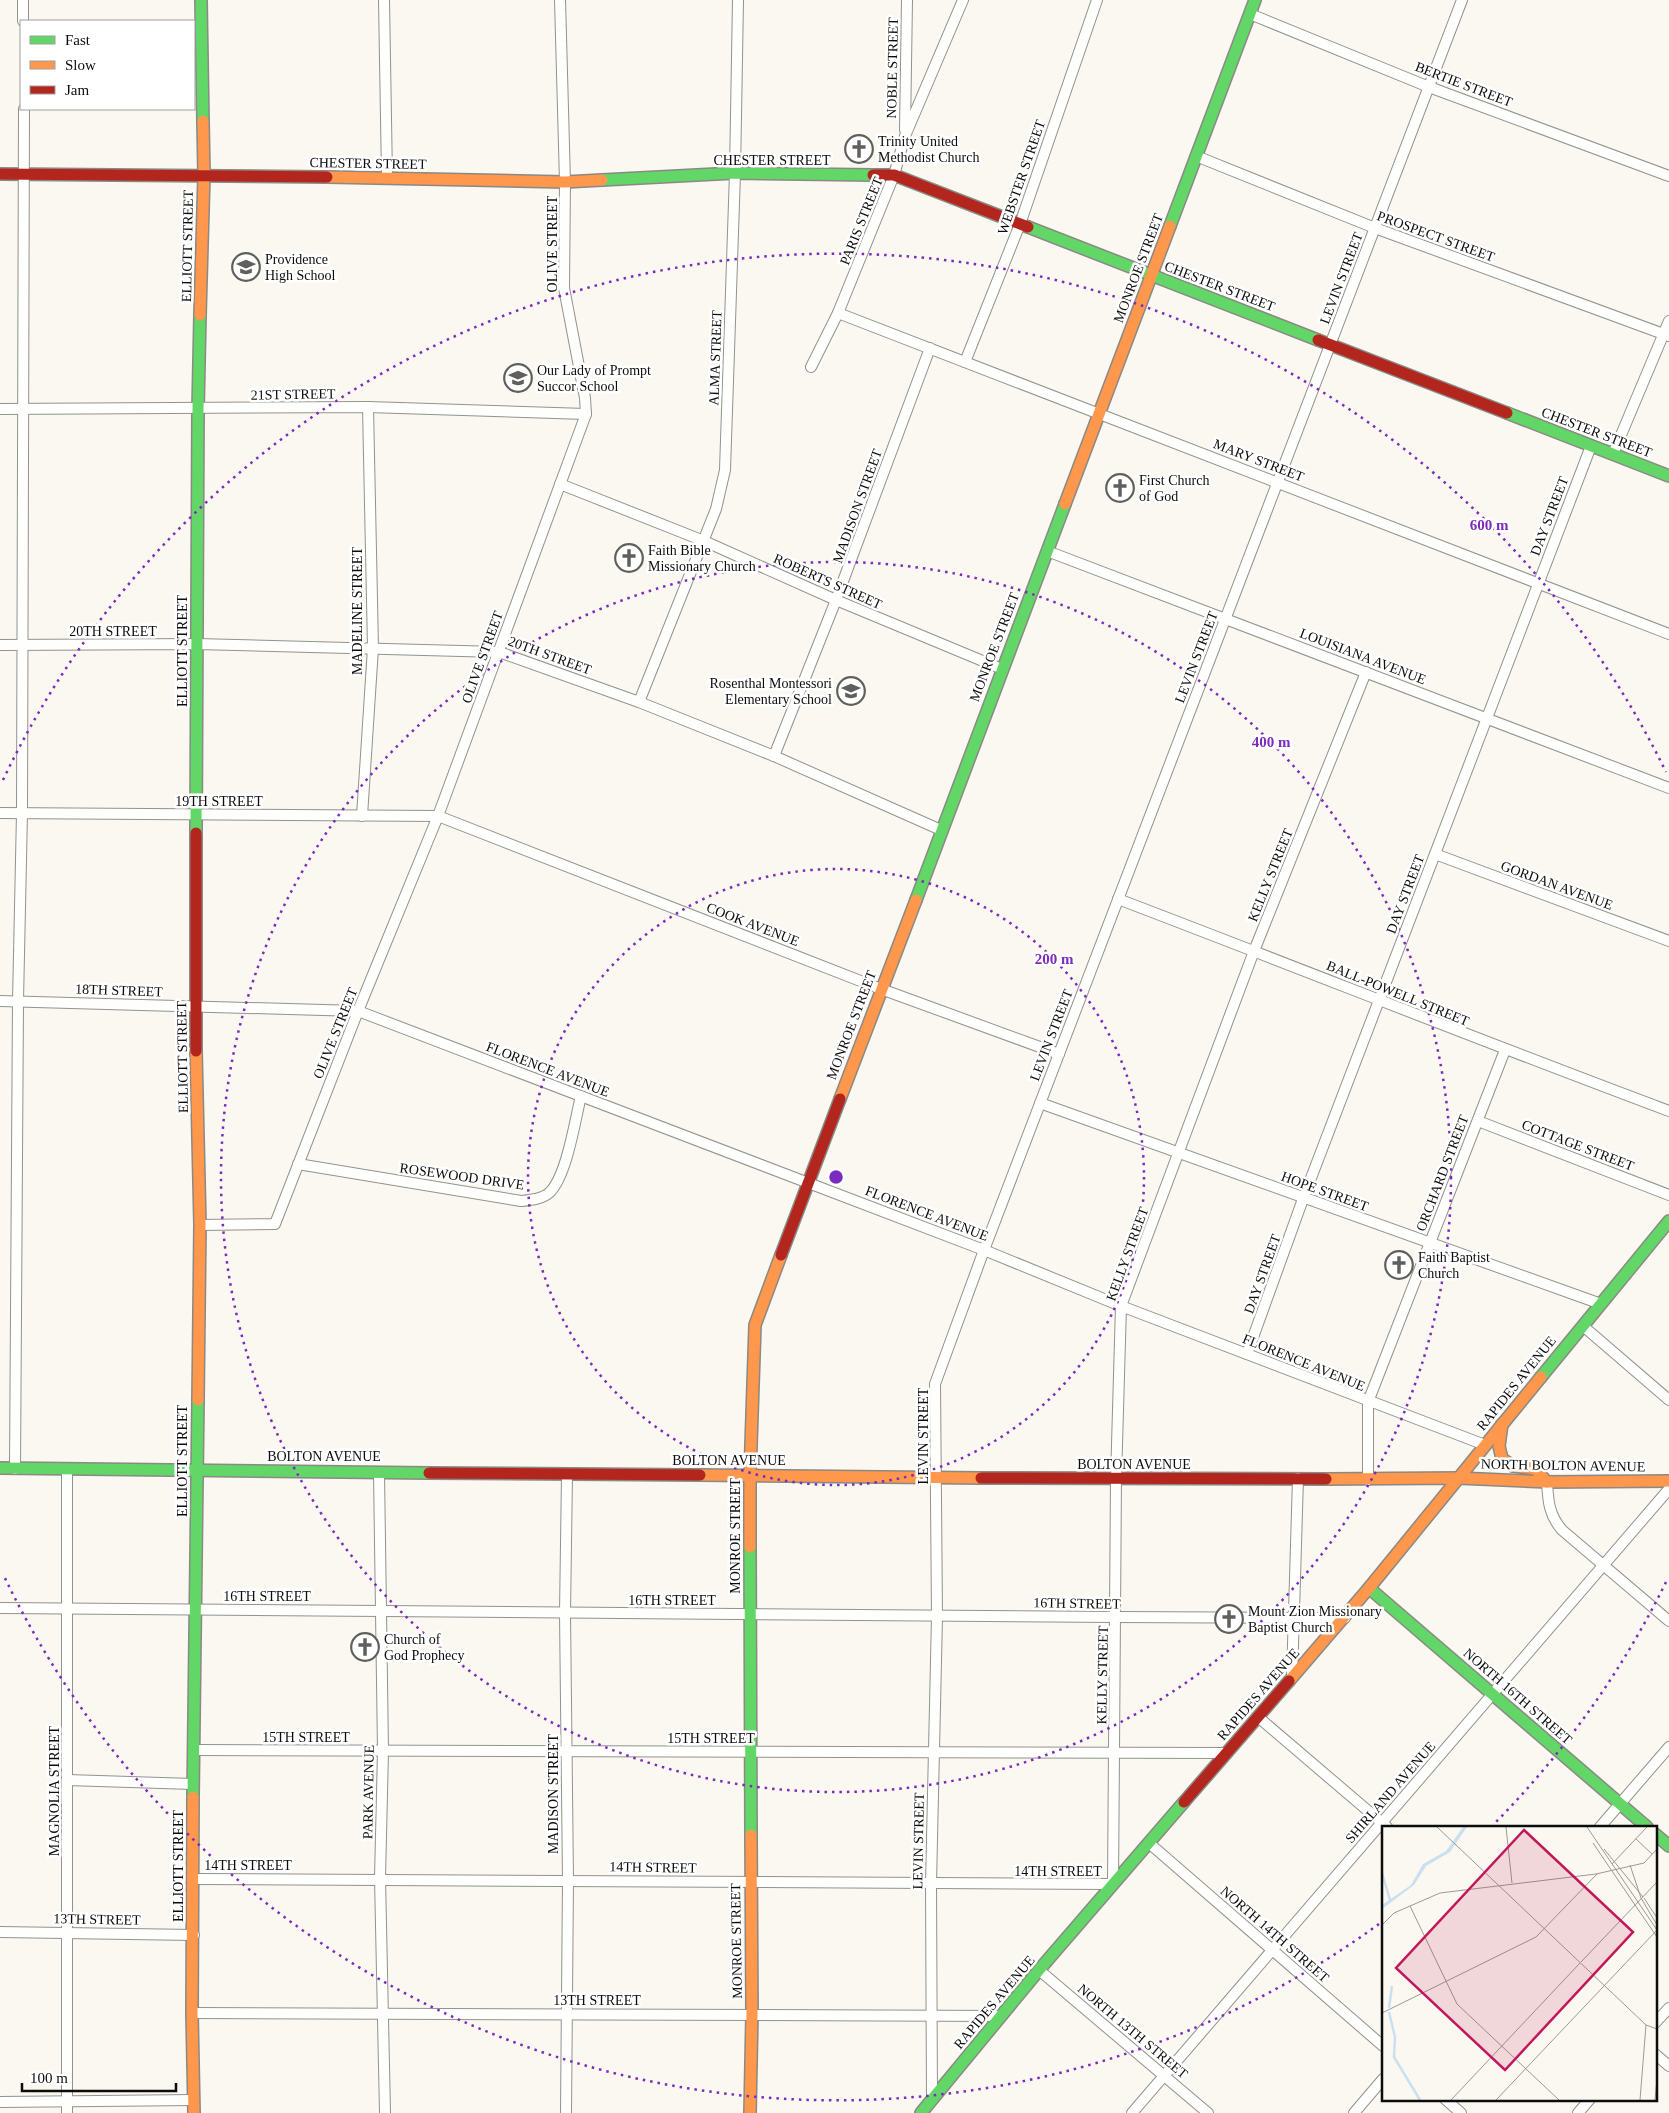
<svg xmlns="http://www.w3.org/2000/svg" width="1669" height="2113" viewBox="0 0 1669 2113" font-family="Georgia,serif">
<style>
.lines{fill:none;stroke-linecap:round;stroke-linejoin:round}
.street-casing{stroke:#93928f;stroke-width:12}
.fast-casing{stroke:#8a8985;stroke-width:14}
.slow-casing{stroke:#8a8985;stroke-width:14}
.jam-casing{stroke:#8a8985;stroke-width:14}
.street{stroke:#fefefd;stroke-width:10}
.fast{stroke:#63d668;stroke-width:11}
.slow{stroke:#ff974d;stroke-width:11}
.jam{stroke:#b3261e;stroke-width:11}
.ring{fill:none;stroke:#7b2cbf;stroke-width:2.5;stroke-dasharray:2.5 5}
.labels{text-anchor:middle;stroke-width:5;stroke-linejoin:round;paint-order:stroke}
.street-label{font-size:14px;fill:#0c0c0c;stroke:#fff}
.poi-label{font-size:14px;fill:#0c0c0c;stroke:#fff;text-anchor:start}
.inset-river{fill:none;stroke:#cbe0ef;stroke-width:2.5}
.inset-road{fill:none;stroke:#9b9a95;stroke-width:1}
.view{fill:#c2185b;fill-opacity:0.15;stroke:#c2185b;stroke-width:2.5}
.inset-edge{fill:none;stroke:#0c0c0c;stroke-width:2.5}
.centre{fill:#7b2cbf;stroke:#fff;stroke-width:2.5}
.ring-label{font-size:15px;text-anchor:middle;font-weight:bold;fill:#7b2cbf;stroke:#fff;stroke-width:5;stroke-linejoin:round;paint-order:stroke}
</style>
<rect width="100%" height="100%" fill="#faf8f0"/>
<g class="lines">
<defs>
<g id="street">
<path d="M23,0V21"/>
<path d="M384,0L387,177"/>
<path d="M1250,14L1429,87L1669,176"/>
<path d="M905,130L907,0"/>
<path d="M1196,156L1375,228L1669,336"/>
<path d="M838,313L1669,634"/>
<path d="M965,362L1020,224L1097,0"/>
<path d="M811,367L838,313L894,175L905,136L963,0"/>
<path d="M0,409L368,407L586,414"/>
<path d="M1613,454L1669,321"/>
<path d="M560,484L704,541L836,600L1002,669"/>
<path d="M1047,551L1669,788"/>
<path d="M0,645L197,644L499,652L639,702L774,756L941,830"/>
<path d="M639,702L716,509L725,470L735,173L738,0"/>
<path d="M774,756L836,600L930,348"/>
<path d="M0,813L438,816L881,989L1059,1054"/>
<path d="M362,816L373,648L368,407"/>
<path d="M1435,854L1669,941"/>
<path d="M1118,899C1302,969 1484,1042 1669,1111"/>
<path d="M0,1001L358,1011L984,1250L1121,1306L1485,1445"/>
<path d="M1040,1103L1601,1304"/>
<path d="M1478,1121L1669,1195"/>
<path d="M298,1164L521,1201C531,1200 543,1199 550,1192C567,1175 575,1120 581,1096"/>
<path d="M200,1225L275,1224L358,1011L438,816L586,414L585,398L564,288L565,182L560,0"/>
<path d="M1583,1326L1669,1400"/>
<path d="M1247,1354L1303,1199L1591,446"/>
<path d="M15,1469L18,1001L22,813L24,109"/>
<path d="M379,1472L383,1751L380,1878L385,2113"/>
<path d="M1368,1480V1402L1505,1050"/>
<path d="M1547,1482C1548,1501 1549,1515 1562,1530L1669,1621"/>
<path d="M0,1608L1116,1617L1345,1618"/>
<path d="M1292,1678L1298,1478"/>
<path d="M1258,1717L1387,1827"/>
<path d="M195,1750L1227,1753"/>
<path d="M67,1780L193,1784"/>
<path d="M1600,1827L1669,1747"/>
<path d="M1149,1843L1383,2046"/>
<path d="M194,1879L1113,1884L1116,1479L1121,1306L1254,951L1366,672"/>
<path d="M0,1932L194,1935"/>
<path d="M1039,1970L1208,2113"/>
<path d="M192,2013L1001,2016"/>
<path d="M1655,2023L1669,2008"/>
<path d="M1655,2054L1669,2066"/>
<path d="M932,2099L931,1884L937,1616L935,1384L984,1250L1462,0"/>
<path d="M1445,2099L1461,2113"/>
<path d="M0,2102L194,2100"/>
<path d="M67,2113V1469"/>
<path d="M566,2113L568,1880L565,1613L567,1475"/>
<path d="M1132,2113L1669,1489"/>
<path d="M1354,2113L1383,2079"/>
<path d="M1578,2113L1590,2099"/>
</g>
<g id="fast">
<path d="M201,0L203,121"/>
<path d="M602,180L735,173L873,175"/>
<path d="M1170,226L1255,0"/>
<path d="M1028,227L1318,340"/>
<path d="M1507,413L1669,476"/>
<path d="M196,833L198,409L200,315"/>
<path d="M916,900L1065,504"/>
<path d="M1541,1377L1669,1221"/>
<path d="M0,1468L429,1473"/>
<path d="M750,1547L751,1835"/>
<path d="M1369,1588L1647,1827"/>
<path d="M193,1797L198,1400"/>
<path d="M1655,1834L1669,1846"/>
<path d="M921,2113L1039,1970L1184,1802"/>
</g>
<g id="slow">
<path d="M327,177L565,182L602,180"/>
<path d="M200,315L204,175L203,121"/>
<path d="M1065,504L1170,226"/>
<path d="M196,1051L200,1225L198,1400"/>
<path d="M840,1099L916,900"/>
<path d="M1502,1424L1499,1446L1502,1459L1513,1466L1535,1469L1547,1482"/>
<path d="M700,1475L981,1478"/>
<path d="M1326,1479L1458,1478L1547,1482L1669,1481"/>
<path d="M750,1547V1475L755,1325L781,1255"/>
<path d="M1289,1681L1369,1588L1541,1377"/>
<path d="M193,1797L192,2013L194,2113"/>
<path d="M750,2113L752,2014L751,1835"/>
</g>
<g id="jam">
<path d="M0,174L327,177"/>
<path d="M873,175H894L1028,227"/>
<path d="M1318,340L1507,413"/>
<path d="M196,833V1051"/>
<path d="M781,1255L840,1099"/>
<path d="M429,1473L700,1475"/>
<path d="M981,1478L1326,1479"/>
<path d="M1184,1802L1289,1681"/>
</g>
</defs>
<use href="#street" class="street-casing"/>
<use href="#fast" class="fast-casing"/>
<use href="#slow" class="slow-casing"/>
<use href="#jam" class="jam-casing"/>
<use href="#street" class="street"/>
<use href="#fast" class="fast"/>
<use href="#slow" class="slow"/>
<use href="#jam" class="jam"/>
</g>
<g class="ring">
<circle cx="836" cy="1177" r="308"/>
<circle cx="836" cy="1177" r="615"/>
<path d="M1666 1582A923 923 0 0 1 1494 1824M1379 1924A923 923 0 0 1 3 1574M3 780A923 923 0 0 1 1666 772"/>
</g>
<defs>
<symbol id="church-ring" viewBox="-11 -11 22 22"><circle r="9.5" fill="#fff" stroke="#5f5f5c" stroke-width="1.5"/><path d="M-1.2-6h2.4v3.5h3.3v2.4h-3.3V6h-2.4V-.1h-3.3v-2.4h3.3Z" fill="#5f5f5c"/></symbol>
<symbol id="school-ring" viewBox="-11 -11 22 22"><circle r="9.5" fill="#fff" stroke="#5f5f5c" stroke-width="1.5"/><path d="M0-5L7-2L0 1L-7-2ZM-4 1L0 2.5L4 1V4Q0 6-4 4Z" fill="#5f5f5c"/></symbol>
</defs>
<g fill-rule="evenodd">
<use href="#church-ring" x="843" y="133" width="32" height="32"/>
<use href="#school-ring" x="230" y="251" width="32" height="32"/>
<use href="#school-ring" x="502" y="362" width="32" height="32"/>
<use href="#church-ring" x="1104" y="472" width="32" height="32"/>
<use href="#church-ring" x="613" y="542" width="32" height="32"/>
<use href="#school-ring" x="835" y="675" width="32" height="32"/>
<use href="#church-ring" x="1383" y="1249" width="32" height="32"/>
<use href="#church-ring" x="1213" y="1603" width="32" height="32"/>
<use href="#church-ring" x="349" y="1631" width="32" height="32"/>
</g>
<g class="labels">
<g class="street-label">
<text transform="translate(892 68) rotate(-89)" y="5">NOBLE STREET</text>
<text transform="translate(1464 84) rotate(21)" y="5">BERTIE STREET</text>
<text x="772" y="165">CHESTER STREET</text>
<text transform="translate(368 163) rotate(1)" y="5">CHESTER STREET</text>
<text transform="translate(1021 177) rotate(-71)" y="5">WEBSTER STREET</text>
<text transform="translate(861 221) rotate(-68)" y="5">PARIS STREET</text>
<text transform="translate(1436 236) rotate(20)" y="5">PROSPECT STREET</text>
<text transform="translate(552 244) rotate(-90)" y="5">OLIVE STREET</text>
<text transform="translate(187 246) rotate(-89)" y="5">ELLIOTT STREET</text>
<text transform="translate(1138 268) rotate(-69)" y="5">MONROE STREET</text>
<text transform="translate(1341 278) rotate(-69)" y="5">LEVIN STREET</text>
<text transform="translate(1220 286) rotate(21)" y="5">CHESTER STREET</text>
<text transform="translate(715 358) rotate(-88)" y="5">ALMA STREET</text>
<text transform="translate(293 394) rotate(-1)" y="5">21ST STREET</text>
<text transform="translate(1597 432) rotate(21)" y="5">CHESTER STREET</text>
<text transform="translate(1259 460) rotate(21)" y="5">MARY STREET</text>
<text transform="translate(857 506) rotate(-70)" y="5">MADISON STREET</text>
<text transform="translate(1549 516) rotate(-69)" y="5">DAY STREET</text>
<text transform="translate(828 581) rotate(24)" y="5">ROBERTS STREET</text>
<text transform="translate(357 611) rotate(-90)" y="5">MADELINE STREET</text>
<text x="113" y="636">20TH STREET</text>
<text transform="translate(994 647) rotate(-69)" y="5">MONROE STREET</text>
<text transform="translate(182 651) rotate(-90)" y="5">ELLIOTT STREET</text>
<text transform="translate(550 655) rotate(20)" y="5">20TH STREET</text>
<text transform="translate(1363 656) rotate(21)" y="5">LOUISIANA AVENUE</text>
<text transform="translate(482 657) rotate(-70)" y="5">OLIVE STREET</text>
<text transform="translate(1196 657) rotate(-69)" y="5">LEVIN STREET</text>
<text x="219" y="806">19TH STREET</text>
<text transform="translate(1270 875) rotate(-68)" y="5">KELLY STREET</text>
<text transform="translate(1557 885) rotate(20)" y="5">GORDAN AVENUE</text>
<text transform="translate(1405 894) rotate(-69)" y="5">DAY STREET</text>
<text transform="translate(753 924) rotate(21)" y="5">COOK AVENUE</text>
<text transform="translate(119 990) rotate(2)" y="5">18TH STREET</text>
<text transform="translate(1398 993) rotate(22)" y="5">BALL-POWELL STREET</text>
<text transform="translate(851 1025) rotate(-69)" y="5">MONROE STREET</text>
<text transform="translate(335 1033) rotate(-68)" y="5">OLIVE STREET</text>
<text transform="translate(1051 1035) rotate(-69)" y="5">LEVIN STREET</text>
<text transform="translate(182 1057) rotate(-91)" y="5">ELLIOTT STREET</text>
<text transform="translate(548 1069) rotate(21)" y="5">FLORENCE AVENUE</text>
<text transform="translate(1578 1145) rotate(21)" y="5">COTTAGE STREET</text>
<text transform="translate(1442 1173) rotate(-69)" y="5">ORCHARD STREET</text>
<text transform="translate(462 1176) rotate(8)" y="5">ROSEWOOD DRIVE</text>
<text transform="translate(1325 1191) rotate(20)" y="5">HOPE STREET</text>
<text transform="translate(927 1213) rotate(21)" y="5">FLORENCE AVENUE</text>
<text transform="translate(1127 1254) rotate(-70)" y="5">KELLY STREET</text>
<text transform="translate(1262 1274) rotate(-70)" y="5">DAY STREET</text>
<text transform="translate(1304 1362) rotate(22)" y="5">FLORENCE AVENUE</text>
<text transform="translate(1516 1383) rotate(-51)" y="5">RAPIDES AVENUE</text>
<text transform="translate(923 1436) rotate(-90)" y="5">LEVIN STREET</text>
<text x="324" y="1461">BOLTON AVENUE</text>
<text x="729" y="1465">BOLTON AVENUE</text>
<text transform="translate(182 1461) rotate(-90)" y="5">ELLIOTT STREET</text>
<text x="1134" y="1469">BOLTON AVENUE</text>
<text transform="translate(1563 1465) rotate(1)" y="5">NORTH BOLTON AVENUE</text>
<text transform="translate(735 1536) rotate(-90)" y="5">MONROE STREET</text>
<text x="267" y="1601">16TH STREET</text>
<text x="672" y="1605">16TH STREET</text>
<text transform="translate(1077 1603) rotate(1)" y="5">16TH STREET</text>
<text transform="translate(1102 1675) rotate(-89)" y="5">KELLY STREET</text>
<text transform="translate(1258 1694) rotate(-49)" y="5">RAPIDES AVENUE</text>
<text transform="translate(1518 1696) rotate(41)" y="5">NORTH 16TH STREET</text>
<text x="306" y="1742">15TH STREET</text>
<text x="711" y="1743">15TH STREET</text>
<text transform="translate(54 1791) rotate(-90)" y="5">MAGNOLIA STREET</text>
<text transform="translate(368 1792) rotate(-89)" y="5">PARK AVENUE</text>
<text transform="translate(1390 1792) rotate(-49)" y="5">SHIRLAND AVENUE</text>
<text transform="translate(553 1794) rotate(-90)" y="5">MADISON STREET</text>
<text transform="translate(918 1841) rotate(-89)" y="5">LEVIN STREET</text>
<text x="248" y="1870">14TH STREET</text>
<text transform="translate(178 1866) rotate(-90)" y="5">ELLIOTT STREET</text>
<text transform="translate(653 1867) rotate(1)" y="5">14TH STREET</text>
<text x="1058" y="1876">14TH STREET</text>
<text transform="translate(97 1919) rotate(1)" y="5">13TH STREET</text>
<text transform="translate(1275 1934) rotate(41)" y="5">NORTH 14TH STREET</text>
<text transform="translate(736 1941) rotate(-91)" y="5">MONROE STREET</text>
<text x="597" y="2005">13TH STREET</text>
<text transform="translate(994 2002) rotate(-50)" y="5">RAPIDES AVENUE</text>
<text transform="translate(1133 2031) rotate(40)" y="5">NORTH 13TH STREET</text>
</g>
<g class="poi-label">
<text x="878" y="146">Trinity United<tspan x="878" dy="16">Methodist Church</tspan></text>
<text x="265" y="264">Providence<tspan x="265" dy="16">High School</tspan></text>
<text x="537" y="375">Our Lady of Prompt<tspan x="537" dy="16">Succor School</tspan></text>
<text x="1139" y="485">First Church<tspan x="1139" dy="16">of God</tspan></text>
<text x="648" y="555">Faith Bible<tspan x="648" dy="16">Missionary Church</tspan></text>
<text x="832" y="688" text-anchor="end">Rosenthal Montessori<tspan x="832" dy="16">Elementary School</tspan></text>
<text x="1418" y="1262">Faith Baptist<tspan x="1418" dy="16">Church</tspan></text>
<text x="1248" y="1616">Mount Zion Missionary<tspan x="1248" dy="16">Baptist Church</tspan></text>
<text x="384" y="1644">Church of<tspan x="384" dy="16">God Prophecy</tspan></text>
</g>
</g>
<g transform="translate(1382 1826)">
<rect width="275" height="275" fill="#faf8f0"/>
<path d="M81,1H85L68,26L44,40L32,59L0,83V79L29,59L41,38L64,25Z" fill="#cbe0ef"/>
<path class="inset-river" d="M0,47L8,74M7,182L10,160M7,186L13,211L12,231L38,274"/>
<path class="inset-road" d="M55,1L264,199L275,203M124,1L130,57M205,1L275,104M254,13L270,28M211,17L253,79M222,23L261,71M230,38L265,1M248,39L259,72L275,99M262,72L275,92M253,79L275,111M28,80L75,178L177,274M0,99L12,87L58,67L214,48L262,37L275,23M199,136L275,56M0,187L154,111L215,48M69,274L198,137M114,274L275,104M258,274L264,199M273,274L275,253"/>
<path class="view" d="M142,4L251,106L123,244L14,142Z"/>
<rect width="275" height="275" class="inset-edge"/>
</g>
<circle cx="836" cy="1177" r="8" class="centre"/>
<g class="ring-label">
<text x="1489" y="530">600 m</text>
<text x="1271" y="747">400 m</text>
<text x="1054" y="964">200 m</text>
</g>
<rect x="20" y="20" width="175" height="90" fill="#ffffff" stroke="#9e9e9e"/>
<rect x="30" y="36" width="25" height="8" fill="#63d668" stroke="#9e9e9e"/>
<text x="65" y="45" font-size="15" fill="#0c0c0c">Fast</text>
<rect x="30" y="61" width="25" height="8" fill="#ff974d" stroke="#9e9e9e"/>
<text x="65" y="70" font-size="15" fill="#0c0c0c">Slow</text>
<rect x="30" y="86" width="25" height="8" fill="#b3261e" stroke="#9e9e9e"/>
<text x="65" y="95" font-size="15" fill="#0c0c0c">Jam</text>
<path d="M22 2083v8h154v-8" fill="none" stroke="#0c0c0c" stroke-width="2.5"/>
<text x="30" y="2083" font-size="15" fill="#0c0c0c" stroke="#ffffff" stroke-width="4" paint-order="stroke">100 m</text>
</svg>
